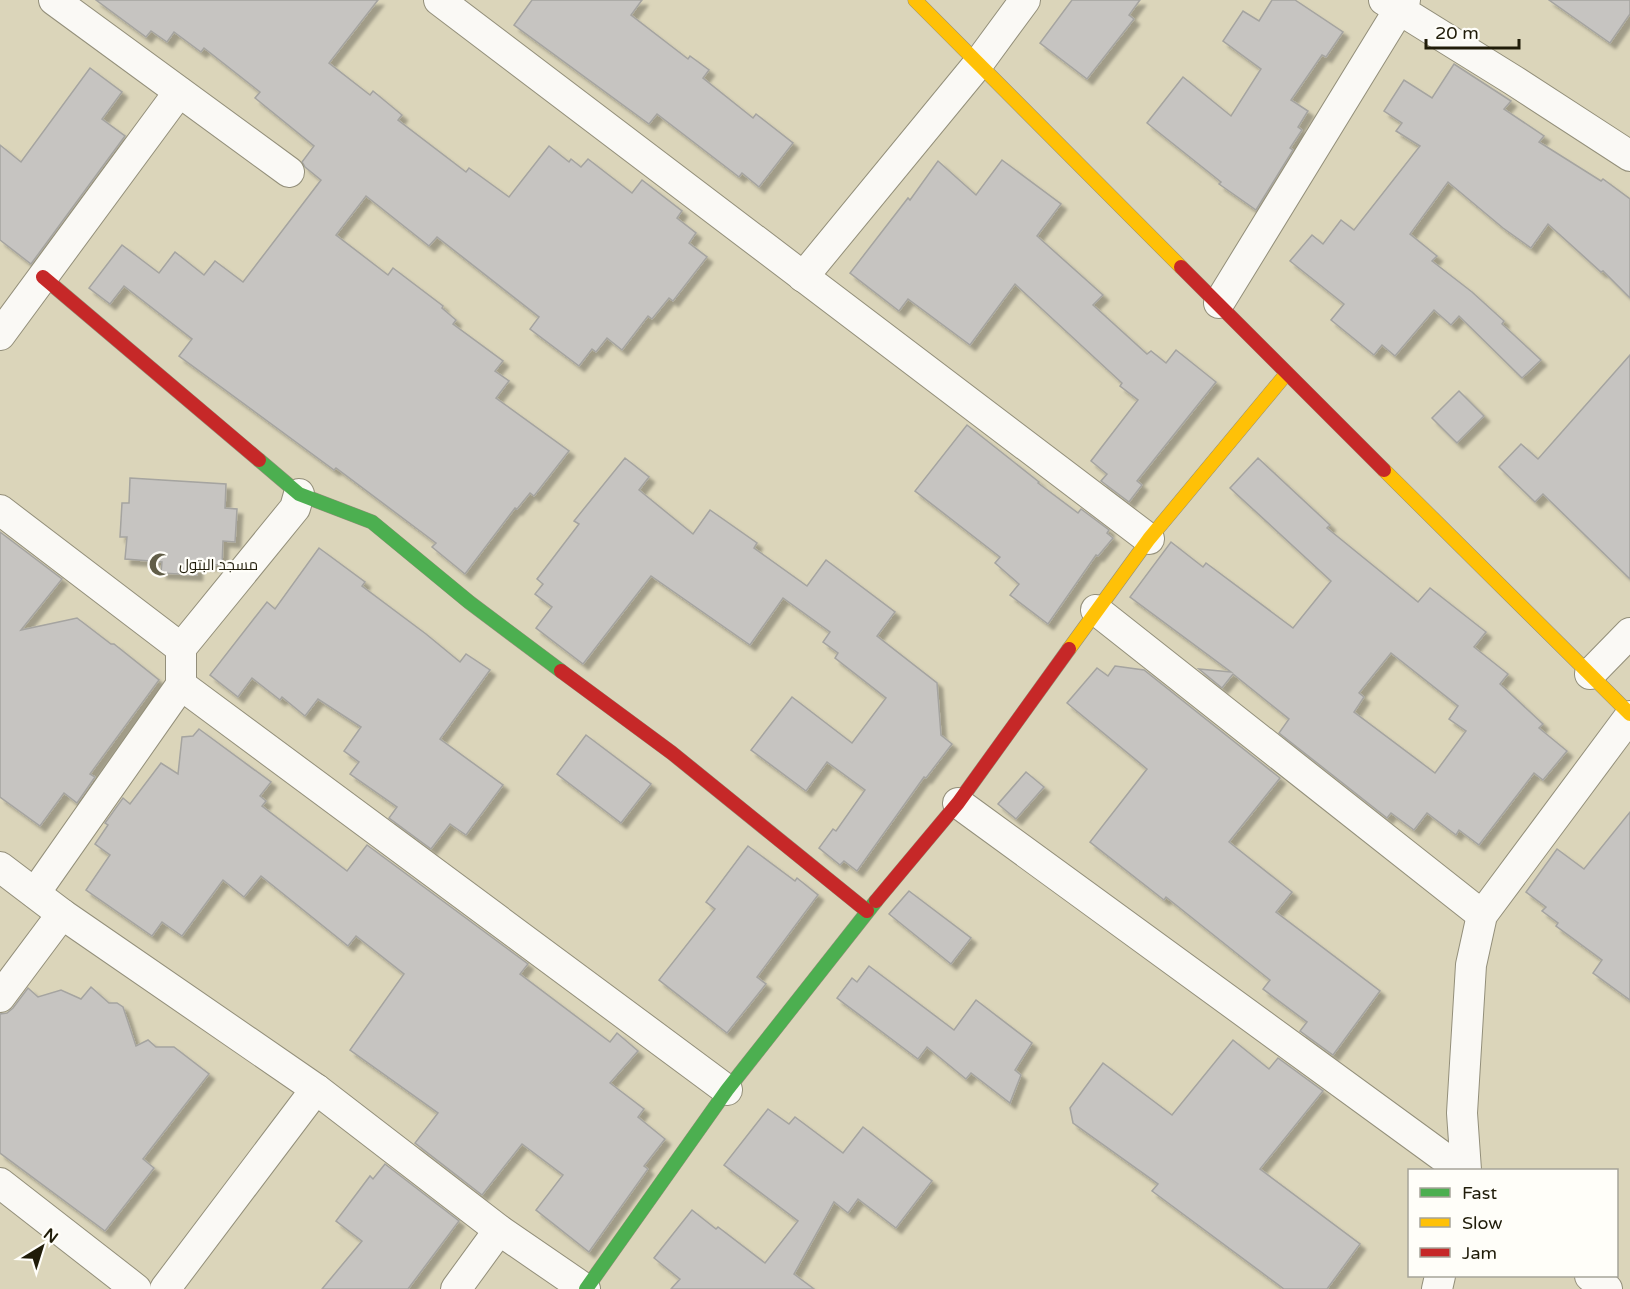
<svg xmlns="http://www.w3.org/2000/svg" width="1630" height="1289" viewBox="0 0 1630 1289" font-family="'Varela Round',Cairo,sans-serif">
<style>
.building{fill:#c6c4c1;stroke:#a5a4a0;stroke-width:1.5;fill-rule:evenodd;filter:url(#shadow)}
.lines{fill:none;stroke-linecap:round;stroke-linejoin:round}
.street-casing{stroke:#938f7a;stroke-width:32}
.fast-casing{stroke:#938f7a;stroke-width:15}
.slow-casing{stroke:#938f7a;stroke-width:15}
.jam-casing{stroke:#938f7a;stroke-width:15}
.street{stroke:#faf9f5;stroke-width:30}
.fast{stroke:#4caf50;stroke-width:14}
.slow{stroke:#ffc107;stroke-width:14}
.jam{stroke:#c62828;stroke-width:14}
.labels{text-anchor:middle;stroke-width:4.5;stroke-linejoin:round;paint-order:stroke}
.poi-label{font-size:15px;fill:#201c09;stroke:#fffef9;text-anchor:start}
</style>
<defs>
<filter id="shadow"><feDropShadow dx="5.5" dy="5.5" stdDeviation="1.5" flood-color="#0004"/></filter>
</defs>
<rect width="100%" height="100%" fill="#dbd5ba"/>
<g class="building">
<path d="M96,0H378L329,63L370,95L373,91L402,115L398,120L466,172L469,168L509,197L549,146L569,162L571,159L581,167L588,159L632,193L642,180L682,211L677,218L696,233L689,243L707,257L673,301L669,298L652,319L648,316L622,350L607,338L596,352L592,349L579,366L530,329L539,317L437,237L429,246L366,196L336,235L388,275L393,268L443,306L442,308L456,320L453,324L503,361L495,371L509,381L496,398L569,451L534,496L530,493L517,509L515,508L465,574L432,547L436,543L336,468L334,470L179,356L192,339L124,286L110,304L89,288L122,245L159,273L175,252L204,275L215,261L243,282L321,180L305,167L302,162L314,146L255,98L260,92L204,48L201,52L174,32L167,42L151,31L146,37Z"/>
<path d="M532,0H642L631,15L688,59L690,56L709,70L703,78L753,118L756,114L793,143L759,187L742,173L739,177L657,114L649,124L514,25Z"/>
<path d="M1072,0H1140L1129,15L1134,19L1087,79L1040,43Z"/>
<path d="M1272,0H1295L1343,32L1326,57L1322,55L1291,100L1308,111L1298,127L1302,130L1290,148L1293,150L1256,210L1219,184L1221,182L1147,123L1183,77L1231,116L1261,69L1223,41L1243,11L1259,21Z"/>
<path d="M1549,0H1630V14L1610,43Z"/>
<path d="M1454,64L1511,101L1504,109L1544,136L1539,142L1601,181L1603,179L1630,199V298L1603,271L1601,272L1548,224L1531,248L1503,228L1448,182L1410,234L1437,256L1432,261L1472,292L1504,321L1502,324L1541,360L1522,378L1459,316L1451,325L1434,310L1395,356L1382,345L1374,355L1331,320L1344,304L1290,261L1312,235L1323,244L1341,220L1354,230L1420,146L1396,131L1402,123L1384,111L1404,80L1432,98Z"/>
<path d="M90,68L122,92L102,119L125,136L31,264L0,240V145L21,162Z"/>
<path d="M1002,160L1061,204L1037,236L1103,295L1093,305L1147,354L1151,351L1166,363L1176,350L1216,382L1137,481L1142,485L1129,502L1101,481L1107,474L1091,461L1138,400L1120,386L1122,383L1015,284L970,345L908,299L899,311L850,273L908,198L910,200L938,161L976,195Z"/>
<path d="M1630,355V579L1543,494L1535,502L1499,467L1521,444L1538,459Z"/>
<path d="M1459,391L1484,416L1457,443L1432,418Z"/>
<path d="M967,425L1039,482L1038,483L1078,513L1081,509L1109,530L1107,533L1113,538L1098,556L1096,555L1048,624L1010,595L1019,584L995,563L1000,557L915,491Z"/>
<path d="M625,458L649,477L639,490L693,534L710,510L757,543L754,548L807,586L826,560L895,612L877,636L937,683L941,735L952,744L926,778L924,777L857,871L844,861L840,865L819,848L833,829L836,831L865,790L827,762L806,791L751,750L792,697L852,743L886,698L835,658L838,653L823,642L830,632L783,598L750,645L651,576L583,664L536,628L552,607L535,594L543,584L537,579L579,524L574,521Z"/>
<path d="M1258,458L1330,525L1327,528L1418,602L1430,588L1486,632L1474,647L1508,674L1500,684L1543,724L1539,728L1567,751L1543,780L1534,773L1479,845L1459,830L1456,835L1427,813L1414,830L1391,813L1387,818L1279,733L1289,719L1233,674L1222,688L1199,669L1231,672L1130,597L1171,542L1203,567L1206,563L1293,628L1331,581L1230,488ZM1391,653L1458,706L1449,719L1466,731L1435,773L1354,712L1364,697L1359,693Z"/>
<path d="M130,478L226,484L225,508L237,509L235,542L223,541L222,565L197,564V575L161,573L162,562L125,559L127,537H120L122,503H129Z"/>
<path d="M0,532L62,579L21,630L77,618L111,644H114L159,680L90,774L95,777L77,803L64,793L40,826L0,797Z"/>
<path d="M319,548L365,582L362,586L426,634L460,662L466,654L490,670L440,739L503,785L466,835L450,824L431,849L389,818L397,807L350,774L359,762L344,751L361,727L318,699L305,716L282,697L280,700L252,678L238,697L210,675L267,602L275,609Z"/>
<path d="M1115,666L1144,670L1280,778L1229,842L1292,892L1276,912L1380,991L1333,1055L1300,1031L1307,1022L1263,989L1270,980L1166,897L1164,900L1090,842L1147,769L1067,703L1097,668L1108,676Z"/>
<path d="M199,729L271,782L260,796L266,801L262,806L347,871L367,845L528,964L520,974L610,1042L617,1033L638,1051L610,1083L644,1109L638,1117L665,1139L644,1166L648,1169L589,1252L536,1210L563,1175L522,1144L482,1195L415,1143L438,1113L350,1050L404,974L356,936L348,946L261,876L244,897L223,880L182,936L162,922L152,936L86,890L110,855L95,844L108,825L105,823L123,798L130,804L161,763L178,774L182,737L193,736Z"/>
<path d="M586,735L651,784L621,823L557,774Z"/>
<path d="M1026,772L1044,787L1016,819L998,804Z"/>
<path d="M1630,812V1000L1593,973L1602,960L1556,926L1558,923L1542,911L1546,907L1526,892L1557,849L1584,869Z"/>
<path d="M748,846L795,881L797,878L818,895L757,977L766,984L727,1033L659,980L715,909L706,902Z"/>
<path d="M909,891L971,938L951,964L889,914Z"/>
<path d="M869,966L954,1030L976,1000L1032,1043L1015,1070L1021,1075L1010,1103L971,1073L966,1079L927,1047L918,1059L837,998L852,978L857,982Z"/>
<path d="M91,987L109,1003H117L123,1007L136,1046L148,1040L156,1047H174L209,1074L143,1159L154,1168L105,1231L0,1153V1014L7,1013L13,1008L28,988L38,997L61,990L81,999Z"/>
<path d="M1233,1040L1269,1069L1278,1058L1323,1091L1260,1169L1360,1244L1327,1289H1284L1152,1191L1158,1184L1073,1123L1070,1108L1103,1063L1172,1115Z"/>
<path d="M768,1109L789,1124L795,1117L843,1153L863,1127L932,1181L896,1228L858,1199L848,1213L834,1202L794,1274L814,1289H671L680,1279L654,1258L692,1210L716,1229L718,1227L765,1263L798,1221L724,1165Z"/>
<path d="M385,1164L459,1221L408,1289H322L362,1241L336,1221L370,1176L373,1179Z"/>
</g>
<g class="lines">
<defs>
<g id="street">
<path d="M54,0L289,172"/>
<path d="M439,0L1149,539"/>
<path d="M1384,0L1513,80L1630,156"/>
<path d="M803,277L978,64L1025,0"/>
<path d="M1219,303L1405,0"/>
<path d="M0,335L179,92"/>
<path d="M0,510L181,648"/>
<path d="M1096,610L1482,915"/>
<path d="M1590,674L1630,633"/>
<path d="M181,685L727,1090"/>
<path d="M958,803L1461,1170"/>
<path d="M0,867L62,914L316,1089L499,1230L585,1289"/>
<path d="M35,893L181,685V648L295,508L299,494"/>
<path d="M0,997L62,914"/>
<path d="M1466,1170L1462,1113L1471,965L1482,915L1630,716"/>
<path d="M0,1183L136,1289"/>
<path d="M1590,1276L1607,1289"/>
<path d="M165,1289L316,1089"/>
<path d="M456,1289L499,1230"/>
<path d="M1437,1289L1440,1276"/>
</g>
<g id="fast">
<path d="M259,460L299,494L372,522L469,602L561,671"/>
<path d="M586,1289L727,1090L876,901"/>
</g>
<g id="slow">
<path d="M915,0L1181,267"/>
<path d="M1384,470L1630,714"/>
<path d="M1069,649L1149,539L1287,373"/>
</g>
<g id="jam">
<path d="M1181,267L1384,470"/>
<path d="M43,277L259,460"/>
<path d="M561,671L672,753L867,911"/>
<path d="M876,901L958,803L1069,649"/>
</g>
</defs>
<use href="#street" class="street-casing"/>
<use href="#fast" class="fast-casing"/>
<use href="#slow" class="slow-casing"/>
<use href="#jam" class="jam-casing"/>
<use href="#street" class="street"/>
<use href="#fast" class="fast"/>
<use href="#slow" class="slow"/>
<use href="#jam" class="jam"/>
</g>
<defs>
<symbol id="mosque-bare" viewBox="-9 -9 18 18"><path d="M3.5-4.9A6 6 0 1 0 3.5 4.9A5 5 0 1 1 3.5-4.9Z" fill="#615d47" stroke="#fffef9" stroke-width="2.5" paint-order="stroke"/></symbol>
</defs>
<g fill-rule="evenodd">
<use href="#mosque-bare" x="144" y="548" width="33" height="33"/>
</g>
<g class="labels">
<g class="poi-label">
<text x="179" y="570">مسجد البتول</text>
</g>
</g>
<rect x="1408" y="1169" width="210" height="108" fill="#fffef9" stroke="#a6a499" stroke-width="1.5"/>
<rect x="1420" y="1188" width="30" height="9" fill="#4caf50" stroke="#a6a499" stroke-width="1.5"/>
<text x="1462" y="1199" font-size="18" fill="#201c09">Fast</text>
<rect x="1420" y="1218" width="30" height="9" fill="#ffc107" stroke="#a6a499" stroke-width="1.5"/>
<text x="1462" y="1229" font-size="18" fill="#201c09">Slow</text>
<rect x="1420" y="1248" width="30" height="9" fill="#c62828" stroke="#a6a499" stroke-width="1.5"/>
<text x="1462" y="1259" font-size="18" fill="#201c09">Jam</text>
<g transform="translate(42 1247) rotate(38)" stroke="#fffef9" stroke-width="4.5" paint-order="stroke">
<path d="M0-4.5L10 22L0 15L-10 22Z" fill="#201c09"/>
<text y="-9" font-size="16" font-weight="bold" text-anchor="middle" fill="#201c09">N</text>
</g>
<path d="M1426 39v9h93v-9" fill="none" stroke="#201c09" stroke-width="3"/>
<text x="1435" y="39" font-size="18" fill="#201c09" stroke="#fffef9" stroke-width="4.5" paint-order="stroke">20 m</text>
</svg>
